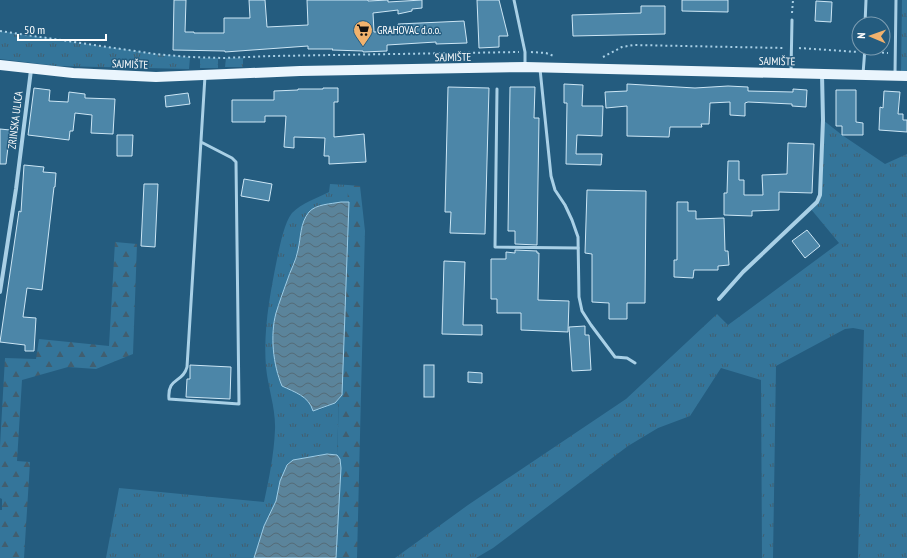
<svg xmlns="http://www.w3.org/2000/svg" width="907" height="558" viewBox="0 0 907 558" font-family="'PT Sans Narrow',sans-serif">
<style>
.grass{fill:url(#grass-tufts)}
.forest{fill:url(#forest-firs)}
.water{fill:url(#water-waves);stroke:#9dcde7}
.building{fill:#4c86a8;stroke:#cce6f5}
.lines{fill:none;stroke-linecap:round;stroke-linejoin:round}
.path{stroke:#a9d0e6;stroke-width:2;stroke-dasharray:2 3;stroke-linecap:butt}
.lane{stroke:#a9d0e6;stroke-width:3}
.street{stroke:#a9d0e6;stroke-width:4}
.primary{stroke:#eaf5fd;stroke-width:10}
.labels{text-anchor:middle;stroke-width:3;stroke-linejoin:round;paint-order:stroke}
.poi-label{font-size:11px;fill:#fff;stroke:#245c7f;text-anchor:start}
.street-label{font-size:11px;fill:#fff;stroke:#245c7f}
</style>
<defs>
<pattern id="grass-tufts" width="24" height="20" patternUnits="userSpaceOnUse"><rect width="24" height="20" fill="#34759a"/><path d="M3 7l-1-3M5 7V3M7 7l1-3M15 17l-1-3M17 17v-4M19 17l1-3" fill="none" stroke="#415e6f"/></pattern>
<pattern id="forest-firs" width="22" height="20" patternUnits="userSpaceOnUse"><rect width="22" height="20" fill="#34759a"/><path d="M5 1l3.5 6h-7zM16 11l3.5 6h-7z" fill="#415e6f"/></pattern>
<pattern id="water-waves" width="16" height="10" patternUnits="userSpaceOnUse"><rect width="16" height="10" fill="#5b849b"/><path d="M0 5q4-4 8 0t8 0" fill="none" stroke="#546b77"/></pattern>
</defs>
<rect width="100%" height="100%" fill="#245c7f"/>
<g class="grass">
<path d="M902,0H907V76H901Z"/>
<path d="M0,31L155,54L190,57L189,69L57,66L0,59Z"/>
<rect x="200" y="58" width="18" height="10"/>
<path d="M226,58H243V67H225Z"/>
<path d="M823,120L842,135L885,164L907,154V558H858L864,330L853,328L845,329L776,366L773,558H762L761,380L721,368L690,416L658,428L628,446L493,548L476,558H395L468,505L626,399L717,314L728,325L839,243L810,208L820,195Z"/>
<path d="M330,184L348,185L349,202L319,206L309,212L301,229L298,249L276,314L273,332L275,360L278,377L282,386L306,398L312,406L319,410L335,403L339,399L337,455L327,454L293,460L280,481L276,501L264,526L254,558H106L119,488L264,502C269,479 274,454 275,430C276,409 268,388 266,367C263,331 270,294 277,259C280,246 284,223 292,213C302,203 317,198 329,192Z"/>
</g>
<g class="forest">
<path d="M348,185L360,186L365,231L357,558H336L341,468L340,459L337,455L339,399L342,395Z"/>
<path d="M115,242L137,244L133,354L96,369L68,367L22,380L17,461L30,462L24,558H0V510H2V499L0,498V446L5,358L36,359L39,339L109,346Z"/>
</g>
<g class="water">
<path d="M341,202H349L342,395L335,403L313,411C309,396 294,392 282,386C273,365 270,335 276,313C279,303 283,292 287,281C290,271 296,261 298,250C301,237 300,223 309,212C316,204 331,204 341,202Z"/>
<path d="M327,454L337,455L340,459L341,468L336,558H254L264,526L276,501L280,481L287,465L293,460Z"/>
</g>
<g class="building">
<path d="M174,0H186L185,32H194V33H224V18H250L249,0H265L267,27L308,25L307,0H368V1L388,0V2L422,0V8L412,9V11L398,14V10L373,13L374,32L399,31L398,24L464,21L467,43L436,44V42L387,45V51L363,52V51L332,50L333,49H308V46L225,52V51L173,50Z"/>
<path d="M477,0H499L508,36H499V47L479,48Z"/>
<path d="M682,0H728V12L682,11Z"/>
<path d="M816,1L832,2L831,22L815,21Z"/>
<path d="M641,6H665V34L573,36L572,15L641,13Z"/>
<path d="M564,84L583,85L582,106H603L602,136L577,135L576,154H602L601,165L566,164L567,103H564Z"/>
<path d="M627,84L695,88L728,86L748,87V91L793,92V89L807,90L806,107L792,106V104L748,102L745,103V116L730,115V102L710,103L709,124H701L702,127H670L669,137L627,136V106L606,108L605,92L627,91Z"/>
<path d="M448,87L489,88L485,234L450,233L451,212H445Z"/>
<path d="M510,87H535L534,118H539L537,245L515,244V231H508Z"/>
<path d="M34,88L50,90L49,101L68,102L69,92L85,94V98L115,99L113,134L91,133L92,115L75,113L73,131H70L69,140L28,135Z"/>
<path d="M323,88H338V102H334V137L364,134L366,162L329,164V156H324L325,138L294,137V148L284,147L286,116H265V122H232V100H274V91L298,90V89H323Z"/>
<path d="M836,90H856V122L863,123V135H842V126H836Z"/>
<path d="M884,91L900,92L898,114H903V120H907V132L879,130L880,107L883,108Z"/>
<path d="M188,93L190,104L166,107L165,96Z"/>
<path d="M0,129L10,130L6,164H0Z"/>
<path d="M117,135H133L132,156H117Z"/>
<path d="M788,143L814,144L812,193L779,192V210L752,211V216L724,215V193H727L728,161H739V180H744V195H763L762,175L787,174Z"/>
<path d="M24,165L44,167L43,172L56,173L55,187H54L42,290L27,288L23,317L36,318L34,351H25V345L0,342L19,211L21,212Z"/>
<path d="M244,179L272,184L269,201L241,196Z"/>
<path d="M144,184H158L155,247L141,246Z"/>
<path d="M587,190L646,191L645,303H627V319H609V303L592,302V254L585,253Z"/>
<path d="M677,202H688V211H696V219L724,218L725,251H728L729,265L718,266V270H694L693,278L674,277V260H677Z"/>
<path d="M807,230L820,246L805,258L792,241Z"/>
<path d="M515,250L537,251V253H539L538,300L569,301L568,332L521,330V313H497V299H491V259H506V252L515,253Z"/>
<path d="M444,261L465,262L463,325H482V335L442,334Z"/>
<path d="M585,326V335H589L591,370L572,371L569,327Z"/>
<path d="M190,365L231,367L230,399L186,397L187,379H190Z"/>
<rect x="424" y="365" width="10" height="32"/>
<path d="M468,372L482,373V383L468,382Z"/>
</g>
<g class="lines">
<g class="path">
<path d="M792,13L793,0"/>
<path d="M0,31L155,54L190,57L224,58L272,56L519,52"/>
<path d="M799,48L858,52"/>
<path d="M531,52L546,53L554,56"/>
<path d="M872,52L888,53"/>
<path d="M603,57L622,47L634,45L784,48"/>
</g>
<g class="lane">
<path d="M514,0L525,52V65"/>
<path d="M865,24L866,0"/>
<path d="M540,69L551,176L555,190L565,205L572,220L578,237L579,297L582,311L591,325L615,357L627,358L635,363"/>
<path d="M791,71L792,20"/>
<path d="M863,74L865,48"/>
<path d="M895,74L896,0"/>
<path d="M497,89L495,247L578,248"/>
<path d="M201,142L232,158L236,162L239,404L169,399C167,377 183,383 187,367L205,76"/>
</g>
<g class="street">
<path d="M0,292L16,189L31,70"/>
<path d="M719,299L743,272L817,202L820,195L823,120L822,74"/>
</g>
<path class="primary" d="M0,65L73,73L156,77L300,71L525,67L907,76"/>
</g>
<defs>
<symbol id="supermarket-pin" viewBox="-11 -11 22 30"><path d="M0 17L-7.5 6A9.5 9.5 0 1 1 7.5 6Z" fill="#f1b26d" stroke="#245c7f"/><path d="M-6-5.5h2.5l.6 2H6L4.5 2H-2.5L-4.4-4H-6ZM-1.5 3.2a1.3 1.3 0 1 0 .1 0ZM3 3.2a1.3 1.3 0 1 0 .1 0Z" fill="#111"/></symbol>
</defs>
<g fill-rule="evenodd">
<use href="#supermarket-pin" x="352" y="19" width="22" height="30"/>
</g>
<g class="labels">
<g class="poi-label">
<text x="377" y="34">GRAHOVAC d.o.o.</text>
</g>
<g class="street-label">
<text transform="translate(453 57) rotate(-1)" y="4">SAJMIŠTE</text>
<text transform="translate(777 61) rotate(1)" y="4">SAJMIŠTE</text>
<text transform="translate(130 64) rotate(2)" y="4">SAJMIŠTE</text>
<text transform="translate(15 120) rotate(-83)" y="4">ZRINSKA ULICA</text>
</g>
</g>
<g transform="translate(871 36) rotate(272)"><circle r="19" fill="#245c7f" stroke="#7c9db2"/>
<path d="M0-3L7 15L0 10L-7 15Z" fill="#f1b26d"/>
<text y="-6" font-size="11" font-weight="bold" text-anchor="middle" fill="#ffffff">N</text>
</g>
<path d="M18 34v6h88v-6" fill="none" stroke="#ffffff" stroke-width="2"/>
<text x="24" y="34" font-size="12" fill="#ffffff" stroke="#245c7f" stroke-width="3" paint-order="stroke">50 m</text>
</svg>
